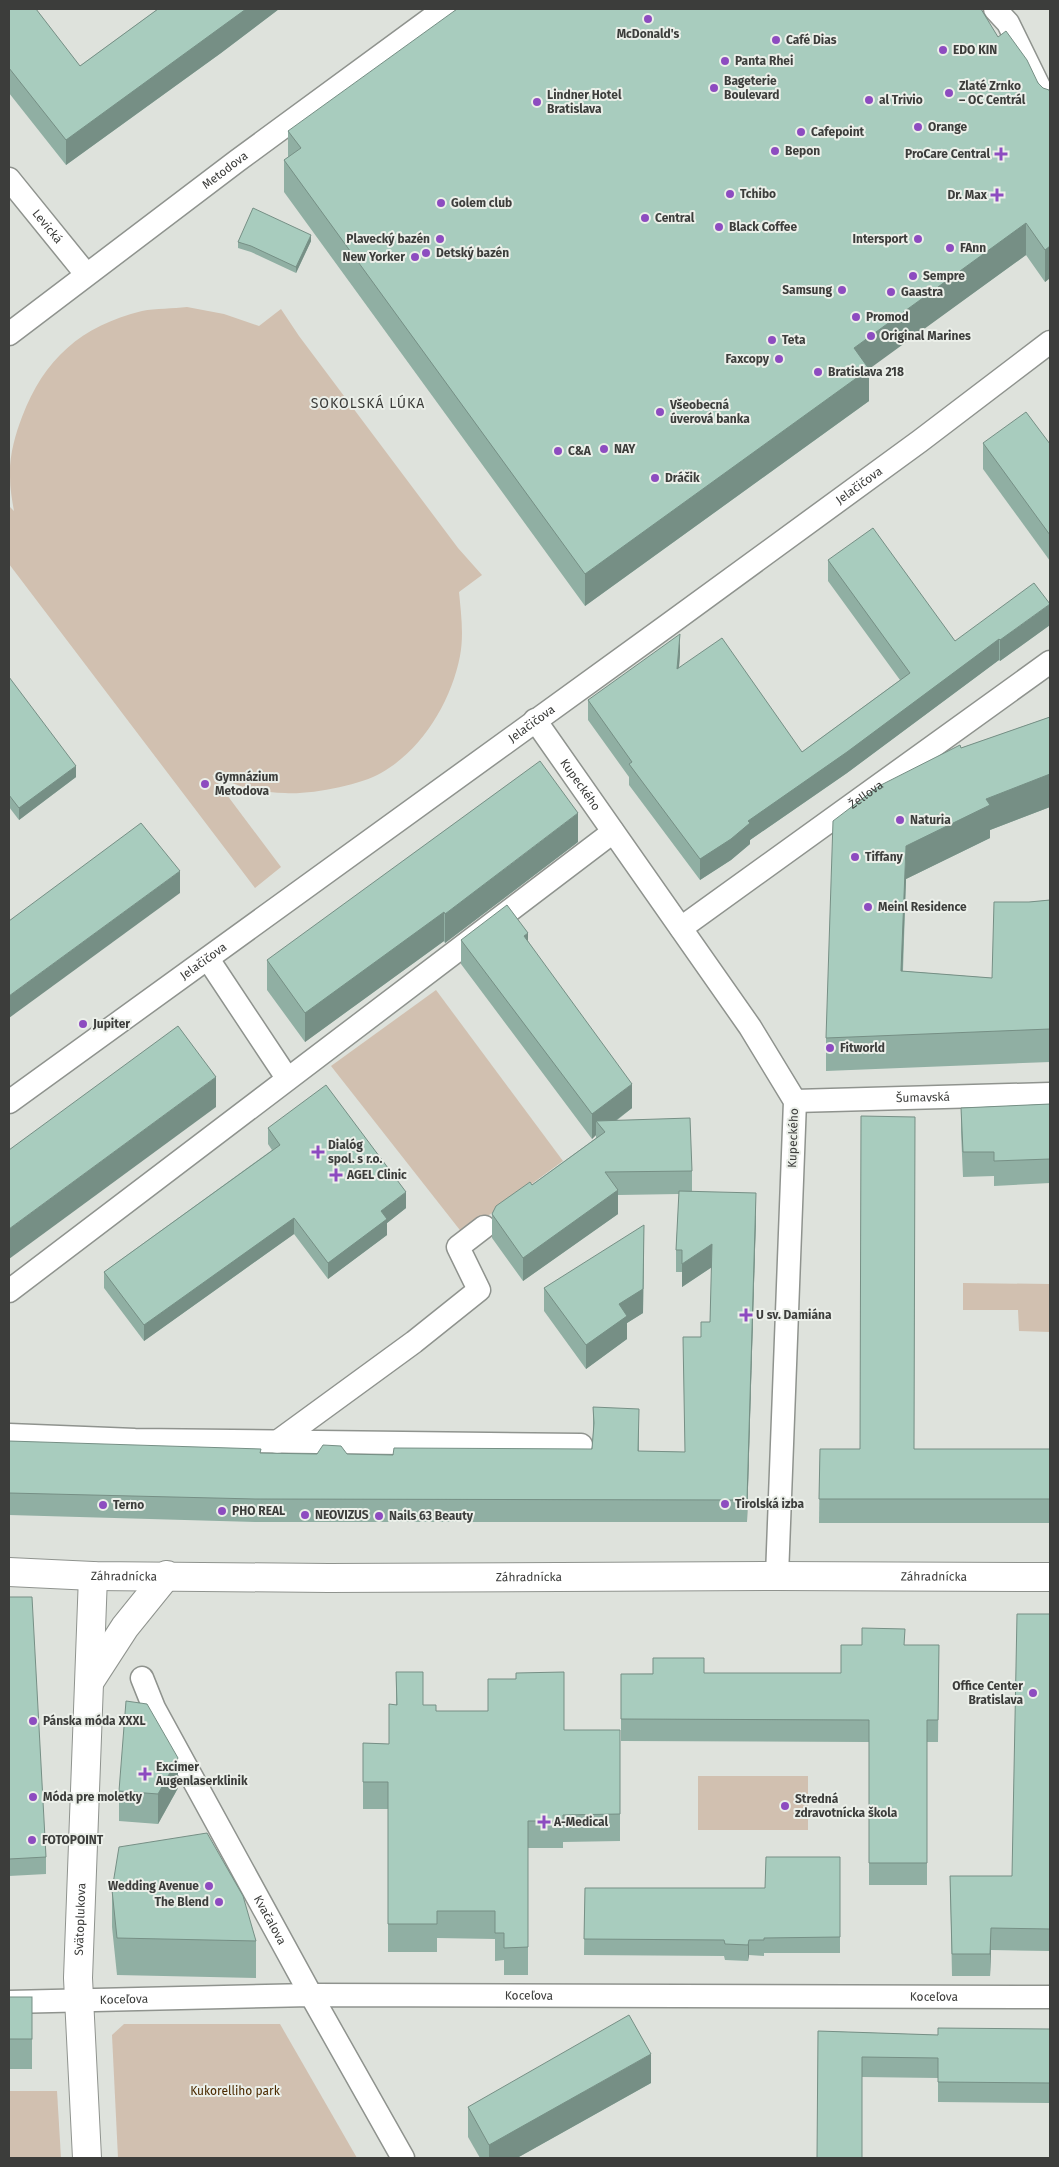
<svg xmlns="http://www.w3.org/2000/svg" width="1059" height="2167" viewBox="0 0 1059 2167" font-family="'Fira Sans',sans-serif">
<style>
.green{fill:#d1c0b0}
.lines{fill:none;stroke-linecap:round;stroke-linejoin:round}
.street-casing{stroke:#8f938e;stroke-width:25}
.secondary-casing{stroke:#8f938e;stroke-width:30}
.street{stroke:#fff;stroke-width:22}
.secondary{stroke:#fff;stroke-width:28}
.wall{fill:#90afa3}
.shaded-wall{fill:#768f85}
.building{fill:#a8ccbe;stroke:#768f85}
.poi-dot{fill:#8d4cc0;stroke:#ebefe9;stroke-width:2}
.labels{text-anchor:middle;stroke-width:4;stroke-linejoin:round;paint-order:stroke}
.poi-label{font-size:12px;font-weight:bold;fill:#3c3d3b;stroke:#ebefe9;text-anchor:start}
.street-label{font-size:12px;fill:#3c3d3b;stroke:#ebefe9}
.park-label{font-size:12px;fill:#4b2a00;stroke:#ebefe9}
.neighbourhood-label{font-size:14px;letter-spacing:1px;fill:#3c3d3b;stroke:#ebefe9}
</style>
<rect width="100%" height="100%" fill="#dee2dc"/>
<g class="green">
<path d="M187,307L224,314L259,326L281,309L299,336L458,548L482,575L459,592C461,613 464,635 460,656C451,702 422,750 381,773C361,785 309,795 285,793C273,793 259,791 247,788C235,785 223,779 212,775L281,867L255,888L9,564V506L14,511C12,500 10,488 10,477C9,457 15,435 22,417C44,359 81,326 142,311C156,308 173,309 187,307Z"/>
<path d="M436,990L563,1161L463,1234L331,1066Z"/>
<path d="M963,1283L1050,1284V1332L1019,1331L1018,1310H963Z"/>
<rect x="698" y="1776" width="110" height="54"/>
<path d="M124,2024H280L357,2158H118L112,2035Z"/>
<path d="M9,2091H57L61,2158H9Z"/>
</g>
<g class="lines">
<defs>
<g id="street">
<path d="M995,9L1008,23L1050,109"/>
<path id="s1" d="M9,179L86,274"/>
<path id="s2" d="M9,334L237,161L444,9"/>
<path id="s3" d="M535,720L750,1027L795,1101L777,1576"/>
<path id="s4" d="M681,928L1050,662"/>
<path d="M208,959L287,1078"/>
<path id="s5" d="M795,1101L1050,1094"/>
<path id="s6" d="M9,1102L668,625L920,441L1050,342"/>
<path d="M9,1291L613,832"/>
<path d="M9,1435L135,1440L581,1445"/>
<path d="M277,1442L414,1342L479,1290L458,1247L484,1227"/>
<path id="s7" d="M142,1678L154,1708L311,1995L403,2158"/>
<path id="s8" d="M9,2002L311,1995L1050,1997"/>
</g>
<g id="secondary">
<path id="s9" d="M9,1572L93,1576L329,1578L777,1576L1050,1577"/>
<path d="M90,1681L125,1627L167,1575"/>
<path id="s10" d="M87,2158L78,1978L93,1576"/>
</g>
</defs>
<use href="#street" class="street-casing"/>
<use href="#secondary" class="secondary-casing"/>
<use href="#street" class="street"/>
<use href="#secondary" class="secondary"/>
</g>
<g class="wall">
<path d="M9,9L80,66L158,9H279L221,53L66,165L9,93Z"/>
<path d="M998,37L1043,88L1050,92V278L1045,282L1026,255L869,368V401L585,606L284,192V160L288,157V131Z"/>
<path d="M311,241L296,273L251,252L238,248V242Z"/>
<path d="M983,443L1050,444V561L983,469Z"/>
<path d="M828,560L955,641L1050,625L1000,661L999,660L847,773L750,840V844L731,860L700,880L629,785V777L588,720V700L680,654L679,668L802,752L900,680L828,581Z"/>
<path d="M9,677L76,777L19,820L9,807Z"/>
<path d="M1050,717V807L990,830V838L906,879L903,971L992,978L1029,902L1050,900V1062L826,1071V1038L961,748Z"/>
<path d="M578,842L445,943L444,941L305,1042L267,990V960Z"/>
<path d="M461,940L528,941L632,1108L616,1121L692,1171V1191L756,1216L747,1522H255L9,1515V1441L261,1453L393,1455L592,1449L593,1433V1407L639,1431V1451L685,1452L701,1337L710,1322L712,1267L682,1287V1272H676V1250L679,1194L618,1195V1214L523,1281L492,1238V1214L596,1138V1135L592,1139L461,964Z"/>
<path d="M1050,1104V1183L994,1186V1176L963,1177L961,1132V1108Z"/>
<path d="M268,1128L406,1208L387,1223V1235L328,1279L294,1234L144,1341L104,1288V1272L272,1150L268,1144Z"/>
<path d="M644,1249L643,1313L627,1323V1339L586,1369L544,1311V1288Z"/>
<path d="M820,1449H1050V1523H819Z"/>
<path d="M9,1597L46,1857V1874L9,1876Z"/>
<path d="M1050,1614V1951L991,1950L990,1976H952L950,1876H1012Z"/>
<path d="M905,1645H939L938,1742H927V1885H869V1742L621,1741V1674L704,1673H841Z"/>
<path d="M396,1672L423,1705L436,1711H488L516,1679V1673L564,1730H620V1841L563,1842V1848H528V1975H504V1960L495,1961V1939L437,1938V1952H388V1809H363V1743L389,1744L396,1705Z"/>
<path d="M178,1788L158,1824L119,1821V1791Z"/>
<path d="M840,1857V1953H764V1956L749,1955L748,1961L725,1960L724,1956L584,1955L585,1888H765Z"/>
<path d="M112,1890L256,1941V1978L117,1975L112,1927Z"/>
<rect x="9" y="1997" width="23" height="72"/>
<path d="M1050,2029V2103L938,2102V2078L862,2077L818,2031L938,2035Z"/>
<path d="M651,2083L517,2158H480L468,2137V2107Z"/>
</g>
<g class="shaded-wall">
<path d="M246,9H279L221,53L66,165V140Z"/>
<path d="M1026,223V255L854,380V348Z"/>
<path d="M311,235V241L296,273V267Z"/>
<path d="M1050,246V278L1045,282V250Z"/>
<path d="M869,369V401L585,606V574Z"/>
<path d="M1050,604V625L1000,661V640Z"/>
<path d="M680,634V654L677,690V669Z"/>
<path d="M999,639V660L847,773L750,840V844L731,860L700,880V859L748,821Z"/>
<path d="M76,766V777L19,820V808Z"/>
<path d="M1050,774V807L990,830V838L906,879L901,1004V971L906,846L986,799Z"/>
<path d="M578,813V842L445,943V914Z"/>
<path d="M180,871V893L9,1018V996Z"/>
<path d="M444,912V941L305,1042V1013Z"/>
<path d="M528,933V957L524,936Z"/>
<path d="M216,1077V1107L9,1259V1229Z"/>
<path d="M632,1084V1108L603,1130L596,1121V1135L592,1139V1114Z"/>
<path d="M618,1190V1214L523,1281V1258Z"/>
<path d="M406,1192V1208L387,1223V1235L328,1279V1263L381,1211Z"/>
<path d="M756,1193V1216L747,1522V1500Z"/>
<path d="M294,1218V1234L144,1341V1325Z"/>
<path d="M644,1225L643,1313L627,1323V1339L586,1369V1345L619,1304Z"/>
<path d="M712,1244V1267L682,1287V1264Z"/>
<path d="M178,1758V1788L158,1824V1794Z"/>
<path d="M991,1928V1950L990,1976V1954Z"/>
<path d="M749,1940V1955L748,1961V1945Z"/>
<path d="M651,2054V2083L517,2158H489V2145Z"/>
</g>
<g class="building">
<path d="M9,9H36L80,66L158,9H246L66,140L9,68Z"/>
<path d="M457,9H981L998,37L1006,31L1027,60L1038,83L1043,88L1049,90L1050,92V246L1045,250L1026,223L854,348L869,369L585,574L284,160L301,148L288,131Z"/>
<path d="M253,208L311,235L296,267L251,246L238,242Z"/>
<path d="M1026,412L1050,444V535L983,443Z"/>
<path d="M873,528L955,641L1034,583L1050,604L1000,640L999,639L847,752L748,821L750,823L731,839L700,859L629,764L632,762L588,700L680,634L677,669L722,638L802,752L910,673L828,560Z"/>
<path d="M9,677L76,766L19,808L9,795Z"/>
<path d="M1050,717V774L986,799L990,805L906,846L901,971L992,978L994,902H1029L1050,900V1029L826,1038L833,821L879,786L960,745L961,748Z"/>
<path d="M540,761L578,813L445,914L444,912L305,1013L267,960Z"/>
<path d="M141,823L180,871L9,996V921Z"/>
<path d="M507,905L528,933L524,936L632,1084L592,1114L461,940Z"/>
<path d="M178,1026L216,1077L9,1229V1150Z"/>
<path d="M326,1085L406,1192L381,1211L387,1219L328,1263L294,1218L144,1325L104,1272L280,1145L268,1128Z"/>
<path d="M1050,1104V1159L994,1161V1152H963L961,1108Z"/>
<path d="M861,1116L915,1117L914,1449H1050V1499H819L820,1449H860Z"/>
<path d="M690,1118L692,1171L605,1172L618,1190L523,1258L492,1214L496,1206L530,1182L532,1185L605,1132L596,1121Z"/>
<path d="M679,1191L756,1193L747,1500L255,1499L9,1493V1441L261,1449L260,1453L317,1454L323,1445L341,1446L347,1454L393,1455L394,1448L592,1449L594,1423L593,1407L639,1409L638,1451L685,1452L683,1337H701V1322H710L712,1244L682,1264V1250H676Z"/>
<path d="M644,1225L643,1289L619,1304L627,1316L586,1345L544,1288Z"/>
<path d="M9,1597H32L46,1857L9,1859Z"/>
<path d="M1017,1614H1050V1929L991,1928L990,1954H952L950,1876H1012Z"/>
<path d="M862,1628L905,1629L904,1645H939L938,1720H927V1863H869V1720L621,1719V1674H653V1658H704V1673H841V1645H862Z"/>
<path d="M396,1672H423V1705H436V1711H488V1679H516V1673L564,1672V1730H620V1814L563,1815V1821H528V1947L504,1948V1933H495V1911H437V1924H388V1782H363V1743L389,1744V1704L397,1705Z"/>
<path d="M126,1701L147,1704L178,1758L158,1794L119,1791Z"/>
<path d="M207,1833L243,1896L256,1941L117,1938L112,1890L119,1847Z"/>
<path d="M766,1857H840V1937L764,1938V1940H749L748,1945L725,1944L724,1940L584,1939L585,1888H765Z"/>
<rect x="9" y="1997" width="23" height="42"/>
<path d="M629,2015L651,2054L489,2145L468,2107Z"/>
<path d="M938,2028L1050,2029V2083L938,2082V2058L862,2057V2158H817L818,2031L938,2035Z"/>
</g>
<g class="poi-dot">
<circle cx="648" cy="19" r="5"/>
<circle cx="776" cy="40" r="5"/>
<circle cx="943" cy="50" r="5"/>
<circle cx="725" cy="61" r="5"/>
<circle cx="714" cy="88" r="5"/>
<circle cx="949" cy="93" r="5"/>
<circle cx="869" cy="100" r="5"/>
<circle cx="537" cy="102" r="5"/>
<circle cx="918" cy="127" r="5"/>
<circle cx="801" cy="132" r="5"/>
<circle cx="775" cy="151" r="5"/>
<path d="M998.5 146.5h5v5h5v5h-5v5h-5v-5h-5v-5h5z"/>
<circle cx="730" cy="194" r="5"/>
<path d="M994.5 187.5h5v5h5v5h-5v5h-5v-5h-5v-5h5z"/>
<circle cx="441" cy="203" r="5"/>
<circle cx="645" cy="218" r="5"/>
<circle cx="719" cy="227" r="5"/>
<circle cx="440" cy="239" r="5"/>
<circle cx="918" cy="239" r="5"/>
<circle cx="950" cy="248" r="5"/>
<circle cx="426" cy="253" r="5"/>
<circle cx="415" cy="257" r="5"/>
<circle cx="913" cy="276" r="5"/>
<circle cx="842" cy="290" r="5"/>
<circle cx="891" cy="292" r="5"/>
<circle cx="856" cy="317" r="5"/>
<circle cx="871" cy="336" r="5"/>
<circle cx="772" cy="340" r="5"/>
<circle cx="779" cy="359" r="5"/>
<circle cx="818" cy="372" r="5"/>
<circle cx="660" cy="412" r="5"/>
<circle cx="604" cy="449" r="5"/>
<circle cx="558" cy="451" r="5"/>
<circle cx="655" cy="478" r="5"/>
<circle cx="205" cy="784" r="5"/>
<circle cx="900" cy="820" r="5"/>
<circle cx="855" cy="857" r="5"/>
<circle cx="868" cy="907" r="5"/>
<circle cx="83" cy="1024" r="5"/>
<circle cx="830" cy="1048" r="5"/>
<path d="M315.5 1144.5h5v5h5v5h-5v5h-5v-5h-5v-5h5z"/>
<path d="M333.5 1167.5h5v5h5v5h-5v5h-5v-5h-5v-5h5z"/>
<path d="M743.5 1307.5h5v5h5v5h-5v5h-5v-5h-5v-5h5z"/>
<circle cx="725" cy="1504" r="5"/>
<circle cx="103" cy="1505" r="5"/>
<circle cx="222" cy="1511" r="5"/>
<circle cx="305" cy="1515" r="5"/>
<circle cx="379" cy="1516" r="5"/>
<circle cx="1033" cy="1693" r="5"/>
<circle cx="33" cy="1721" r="5"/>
<path d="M142.5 1766.5h5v5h5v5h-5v5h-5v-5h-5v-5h5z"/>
<circle cx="33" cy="1797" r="5"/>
<circle cx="785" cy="1806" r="5"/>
<path d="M541.5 1814.5h5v5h5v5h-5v5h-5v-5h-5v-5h5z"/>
<circle cx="32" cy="1840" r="5"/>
<circle cx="209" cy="1886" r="5"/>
<circle cx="219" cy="1902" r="5"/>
</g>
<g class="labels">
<g class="poi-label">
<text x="648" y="38" text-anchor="middle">McDonald's</text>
<text x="786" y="44">Café Dias</text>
<text x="953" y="54">EDO KIN</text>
<text x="735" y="65">Panta Rhei</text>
<text x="724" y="85">Bageterie<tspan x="724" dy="14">Boulevard</tspan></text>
<text x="959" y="90">Zlaté Zrnko<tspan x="959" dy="14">– OC Centrál</tspan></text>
<text x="547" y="99">Lindner Hotel<tspan x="547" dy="14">Bratislava</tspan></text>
<text x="879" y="104">al Trivio</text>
<text x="928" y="131">Orange</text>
<text x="811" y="136">Cafepoint</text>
<text x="785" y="155">Bepon</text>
<text x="990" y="158" text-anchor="end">ProCare Central</text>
<text x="740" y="198">Tchibo</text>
<text x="987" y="199" text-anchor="end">Dr. Max</text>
<text x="451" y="207">Golem club</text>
<text x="655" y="222">Central</text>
<text x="729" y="231">Black Coffee</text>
<text x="430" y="243" text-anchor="end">Plavecký bazén</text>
<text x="908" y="243" text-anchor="end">Intersport</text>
<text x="960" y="252">FAnn</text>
<text x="436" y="257">Detský bazén</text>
<text x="405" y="261" text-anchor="end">New Yorker</text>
<text x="923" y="280">Sempre</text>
<text x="832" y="294" text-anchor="end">Samsung</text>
<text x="901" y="296">Gaastra</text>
<text x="866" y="321">Promod</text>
<text x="881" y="340">Original Marines</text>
<text x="782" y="344">Teta</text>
<text x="769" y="363" text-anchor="end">Faxcopy</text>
<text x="828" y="376">Bratislava 218</text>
<text x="670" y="409">Všeobecná<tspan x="670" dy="14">úverová banka</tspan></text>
<text x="614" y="453">NAY</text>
<text x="568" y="455">C&amp;A</text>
<text x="665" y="482">Dráčik</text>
<text x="215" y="781">Gymnázium<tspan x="215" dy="14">Metodova</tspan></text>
<text x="910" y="824">Naturia</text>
<text x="865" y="861">Tiffany</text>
<text x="878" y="911">Meinl Residence</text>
<text x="93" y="1028">Jupiter</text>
<text x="840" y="1052">Fitworld</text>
<text x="328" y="1149">Dialóg<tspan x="328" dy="14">spol. s r.o.</tspan></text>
<text x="347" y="1179">AGEL Clinic</text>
<text x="756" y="1319">U sv. Damiána</text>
<text x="735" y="1508">Tirolská izba</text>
<text x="113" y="1509">Terno</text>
<text x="232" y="1515">PHO REAL</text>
<text x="315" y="1519">NEOVIZUS</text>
<text x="389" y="1520">Nails 63 Beauty</text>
<text x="1023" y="1690" text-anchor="end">Office Center<tspan x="1023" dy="14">Bratislava</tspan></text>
<text x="43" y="1725">Pánska móda XXXL</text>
<text x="156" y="1771">Excimer<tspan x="156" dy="14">Augenlaserklinik</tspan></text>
<text x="43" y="1801">Móda pre moletky</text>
<text x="795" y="1803">Stredná<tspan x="795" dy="14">zdravotnícka škola</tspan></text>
<text x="554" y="1826">A-Medical</text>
<text x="42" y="1844">FOTOPOINT</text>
<text x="199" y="1890" text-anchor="end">Wedding Avenue</text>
<text x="209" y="1906" text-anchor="end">The Blend</text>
</g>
<g class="street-label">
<text dy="4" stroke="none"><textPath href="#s2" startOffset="271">Metodova</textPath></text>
<text dy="4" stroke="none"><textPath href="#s1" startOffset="61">Levická</textPath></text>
<text dy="4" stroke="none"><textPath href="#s6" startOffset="1050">Jelačičova</textPath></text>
<text dy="4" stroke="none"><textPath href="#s6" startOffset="645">Jelačičova</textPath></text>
<text dy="4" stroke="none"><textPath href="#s3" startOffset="79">Kupeckého</textPath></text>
<text dy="4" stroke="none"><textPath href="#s4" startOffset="228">Žellova</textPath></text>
<text dy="4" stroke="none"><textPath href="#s6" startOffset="240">Jelačičova</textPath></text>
<text dy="4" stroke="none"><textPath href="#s5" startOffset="128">Šumavská</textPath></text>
<text transform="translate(793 1138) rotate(-88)" y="4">Kupeckého</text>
<text dy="4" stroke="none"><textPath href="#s9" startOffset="115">Záhradnícka</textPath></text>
<text dy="4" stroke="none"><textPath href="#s9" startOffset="520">Záhradnícka</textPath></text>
<text dy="4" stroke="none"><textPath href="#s9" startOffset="925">Záhradnícka</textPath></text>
<text dy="4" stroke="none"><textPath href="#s10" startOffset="239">Svätoplukova</textPath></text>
<text dy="4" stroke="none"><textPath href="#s7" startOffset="274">Kvačalova</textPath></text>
<text dy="4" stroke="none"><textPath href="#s8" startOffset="520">Koceľova</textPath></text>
<text dy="4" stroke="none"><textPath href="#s8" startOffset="925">Koceľova</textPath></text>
<text dy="4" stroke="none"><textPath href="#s8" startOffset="115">Koceľova</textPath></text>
</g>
<g class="park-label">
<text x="235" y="2095">Kukorelliho park</text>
</g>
<g class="neighbourhood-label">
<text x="368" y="408">SOKOLSKÁ LÚKA</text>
</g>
</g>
<rect width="1059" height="2167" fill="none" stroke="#3c3d3b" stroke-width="20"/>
</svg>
